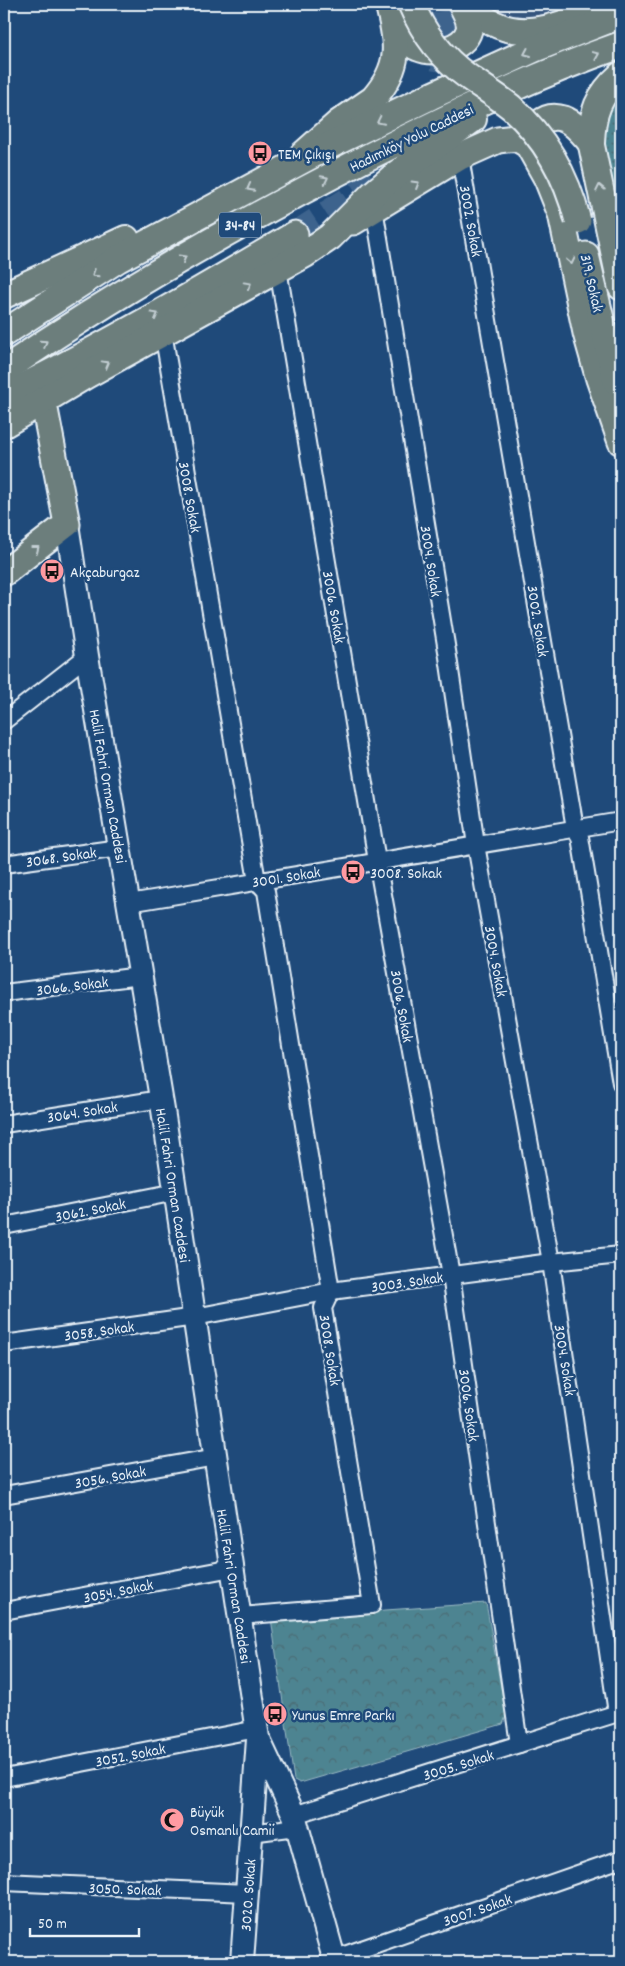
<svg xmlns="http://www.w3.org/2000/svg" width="625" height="1966" viewBox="0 0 625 1966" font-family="Dekko,sans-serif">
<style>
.built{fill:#35557e}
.grass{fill:url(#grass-dots);stroke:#9bbac4}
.forest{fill:url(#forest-crowns);stroke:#9bbac4}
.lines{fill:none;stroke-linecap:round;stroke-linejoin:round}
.primary-tunnel{stroke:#3d638d;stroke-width:25;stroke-dasharray:25 12;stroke-linecap:butt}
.minor-casing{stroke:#e8f1f8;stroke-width:20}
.secondary-casing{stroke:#e8f1f8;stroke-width:26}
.primary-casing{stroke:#e8f1f8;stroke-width:29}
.trunk-casing{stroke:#e8f1f8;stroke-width:30}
.minor{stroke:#1f4a7a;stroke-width:16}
.secondary{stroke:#1f4a7a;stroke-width:22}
.primary{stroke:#6c7e7c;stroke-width:25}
.trunk{stroke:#6c7e7c;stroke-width:26}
.primary-bridge-casing{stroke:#e8f1f8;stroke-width:29;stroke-linecap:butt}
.primary-bridge{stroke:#6c7e7c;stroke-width:25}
.oneway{stroke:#c3ced3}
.labels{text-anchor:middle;stroke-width:5;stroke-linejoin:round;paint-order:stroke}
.shield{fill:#1f4a7a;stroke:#acbfd2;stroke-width:1}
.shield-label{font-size:15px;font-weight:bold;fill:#e8f1f8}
.street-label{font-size:16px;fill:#e8f1f8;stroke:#1f4a7a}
.poi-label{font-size:16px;fill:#e8f1f8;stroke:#1f4a7a;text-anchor:start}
</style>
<defs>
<pattern id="grass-dots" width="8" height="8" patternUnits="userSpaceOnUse" patternTransform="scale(1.25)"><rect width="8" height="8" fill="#4e8491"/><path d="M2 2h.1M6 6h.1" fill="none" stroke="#4b6c75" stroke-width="1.8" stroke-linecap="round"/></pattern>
<pattern id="forest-crowns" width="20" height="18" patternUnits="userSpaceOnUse" patternTransform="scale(1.25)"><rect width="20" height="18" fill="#4e8491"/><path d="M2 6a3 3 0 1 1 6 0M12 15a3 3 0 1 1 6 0" fill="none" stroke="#4b6c75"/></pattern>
</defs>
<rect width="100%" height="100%" fill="#1f4a7a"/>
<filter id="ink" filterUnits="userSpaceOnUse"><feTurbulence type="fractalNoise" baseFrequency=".02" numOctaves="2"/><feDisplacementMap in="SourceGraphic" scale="10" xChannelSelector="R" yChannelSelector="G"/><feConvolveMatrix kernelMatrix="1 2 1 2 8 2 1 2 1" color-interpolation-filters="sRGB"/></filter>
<g filter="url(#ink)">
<path class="built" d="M485,4H568L525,22L496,13Z"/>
<path class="grass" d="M621,88V194L610,200L599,146L603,111Z"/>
<path class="forest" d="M486,1603L506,1716L503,1724L300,1783L294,1780L271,1618Z"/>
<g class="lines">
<g class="primary-tunnel">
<path d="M416,140L431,117L443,73L448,40L442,4"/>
<path d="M295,234L375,182"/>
</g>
<defs>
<g id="minor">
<path d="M460,157L575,828L580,837L621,1083"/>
<path d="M374,208L448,657L476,845L551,1262L617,1713"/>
<path d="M278,269L377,861L451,1275L519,1744"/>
<path d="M163,332L257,881L266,891L331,1291L323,1308L372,1605L240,1616"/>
<path d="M4,721L87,656"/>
<path d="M4,864L119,848"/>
<path d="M129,903L621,821"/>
<path d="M4,993L140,976"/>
<path d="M4,1124L161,1099"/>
<path d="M4,1226L176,1192"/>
<path d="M4,1344L195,1317L331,1291L551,1262L621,1255"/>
<path d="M4,1495L216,1457"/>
<path d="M4,1611L232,1568"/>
<path d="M4,1778L257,1729"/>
<path d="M294,1815L621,1712"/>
<path d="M251,1833L297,1827"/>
<path d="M4,1882L247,1893"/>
<path d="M333,1959L621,1859"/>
</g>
<g id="secondary">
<path d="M67,524L87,656L163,1110L258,1738L294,1815L335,1962"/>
<path d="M242,1962L258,1739"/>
</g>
<g id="primary">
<path d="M469,4C476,10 484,19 493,23C532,44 576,17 613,4"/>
<path d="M392,19C399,28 407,44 418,48C434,55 464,49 469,30C471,21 465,12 461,4"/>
<path d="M528,145C531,128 544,112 564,119C575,123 584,135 591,143L621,287"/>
<path d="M302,155L338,123L373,99C402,66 398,43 388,4"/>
<path d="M353,222L460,157L498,140L516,138L528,145L547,179L561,214L586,333L599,379L621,442"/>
<path d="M586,255L616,382"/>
<path d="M4,396C103,347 199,291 295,234"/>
<path d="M4,573L67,524L43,399"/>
</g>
<g id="trunk">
<path d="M591,143C592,113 598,95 621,75"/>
<path d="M4,295L126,239"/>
<path d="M4,333L118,259L336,142L431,96L534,49L621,15"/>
<path d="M4,370C118,292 239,223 362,160C446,118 532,76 621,45"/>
<path d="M4,424L86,375L305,254L330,237L373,194L398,173L473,119"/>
</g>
</defs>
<use href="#minor" class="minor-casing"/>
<use href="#secondary" class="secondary-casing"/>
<use href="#primary" class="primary-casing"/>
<use href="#trunk" class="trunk-casing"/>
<use href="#minor" class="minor"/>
<use href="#secondary" class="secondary"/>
<use href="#primary" class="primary"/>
<use href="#trunk" class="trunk"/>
<defs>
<path id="primary-bridge" d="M411,4C423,32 442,58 467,76C481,86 497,96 511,107C545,137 567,177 578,221"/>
</defs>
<use href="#primary-bridge" class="primary-bridge-casing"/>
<use href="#primary-bridge" class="primary-bridge"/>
</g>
<defs><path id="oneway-chevron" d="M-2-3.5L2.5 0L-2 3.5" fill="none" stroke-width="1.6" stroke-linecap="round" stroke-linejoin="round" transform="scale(1.25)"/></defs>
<g class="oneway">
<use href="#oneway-chevron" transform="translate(527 53) rotate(156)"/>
<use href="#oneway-chevron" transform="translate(596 55) rotate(-22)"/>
<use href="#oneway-chevron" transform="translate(380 121) rotate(154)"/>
<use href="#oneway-chevron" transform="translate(325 179) rotate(-27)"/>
<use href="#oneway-chevron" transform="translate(416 184) rotate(-31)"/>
<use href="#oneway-chevron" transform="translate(250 188) rotate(152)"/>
<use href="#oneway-chevron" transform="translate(600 188) rotate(-102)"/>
<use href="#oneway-chevron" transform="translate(183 258) rotate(-30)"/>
<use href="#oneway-chevron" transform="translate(571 261) rotate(78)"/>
<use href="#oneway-chevron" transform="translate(95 274) rotate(147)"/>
<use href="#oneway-chevron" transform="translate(248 285) rotate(-29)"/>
<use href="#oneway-chevron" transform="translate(155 315) rotate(-29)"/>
<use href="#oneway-chevron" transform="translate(44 343) rotate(-33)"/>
<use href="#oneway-chevron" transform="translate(106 364) rotate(-29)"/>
<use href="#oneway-chevron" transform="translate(36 549) rotate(-38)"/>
</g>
</g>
<defs>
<symbol id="bus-disc" viewBox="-11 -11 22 22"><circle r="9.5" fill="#ff9aa2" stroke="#1f4a7a"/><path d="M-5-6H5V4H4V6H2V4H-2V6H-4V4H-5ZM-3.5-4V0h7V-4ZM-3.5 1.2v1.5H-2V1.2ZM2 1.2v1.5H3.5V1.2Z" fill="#111"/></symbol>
<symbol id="mosque-disc" viewBox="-11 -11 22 22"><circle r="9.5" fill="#ff9aa2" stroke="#1f4a7a"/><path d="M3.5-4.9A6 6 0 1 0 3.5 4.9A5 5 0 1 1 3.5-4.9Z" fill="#111"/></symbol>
</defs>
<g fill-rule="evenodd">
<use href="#bus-disc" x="246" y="139" width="28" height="28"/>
<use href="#bus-disc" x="38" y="557" width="28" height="28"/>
<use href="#bus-disc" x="339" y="858" width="28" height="28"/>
<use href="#bus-disc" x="261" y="1700" width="28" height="28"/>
<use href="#mosque-disc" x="158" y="1806" width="28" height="28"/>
</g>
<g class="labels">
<rect class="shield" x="219" y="212.5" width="42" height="25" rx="4"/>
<g class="shield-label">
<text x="240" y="230">34-84</text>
</g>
<g class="street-label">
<text transform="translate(411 137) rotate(-26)" y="6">Hadımköy Yolu Caddesi</text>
<text transform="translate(472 221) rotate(80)" y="6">3002. Sokak</text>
<text transform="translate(593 283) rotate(77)" y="6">319. Sokak</text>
<text transform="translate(191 497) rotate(80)" y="6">3008. Sokak</text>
<text transform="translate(432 561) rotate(81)" y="6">3004. Sokak</text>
<text transform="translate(335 607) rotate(80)" y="6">3006. Sokak</text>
<text transform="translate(539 621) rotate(81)" y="6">3002. Sokak</text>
<text transform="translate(109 786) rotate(80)" y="6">Halil Fahri Orman Caddesi</text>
<text transform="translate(61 856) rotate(-8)" y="6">3068. Sokak</text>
<text transform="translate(286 876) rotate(-9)" y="6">3001. Sokak</text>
<text transform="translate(497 961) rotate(80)" y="6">3004. Sokak</text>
<text transform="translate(72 985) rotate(-7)" y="6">3066. Sokak</text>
<text transform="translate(403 1006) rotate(80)" y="6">3006. Sokak</text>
<text transform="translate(82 1111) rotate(-9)" y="6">3064. Sokak</text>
<text transform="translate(174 1185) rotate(81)" y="6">Halil Fahri Orman Caddesi</text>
<text transform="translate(90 1209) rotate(-11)" y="6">3062. Sokak</text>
<text transform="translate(407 1281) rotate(-8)" y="6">3003. Sokak</text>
<text transform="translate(99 1330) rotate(-8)" y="6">3058. Sokak</text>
<text transform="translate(331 1350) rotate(81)" y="6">3008. Sokak</text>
<text transform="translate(566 1360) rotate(81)" y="6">3004. Sokak</text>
<text transform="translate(470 1405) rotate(82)" y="6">3006. Sokak</text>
<text transform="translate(110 1476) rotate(-10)" y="6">3056. Sokak</text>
<text transform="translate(235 1586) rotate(81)" y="6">Halil Fahri Orman Caddesi</text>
<text transform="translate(118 1590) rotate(-11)" y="6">3054. Sokak</text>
<text transform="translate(130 1754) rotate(-11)" y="6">3052. Sokak</text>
<text transform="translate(458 1764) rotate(-17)" y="6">3005. Sokak</text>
<text transform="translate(125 1888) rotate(2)" y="6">3050. Sokak</text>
<text transform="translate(247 1895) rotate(-86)" y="6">3020. Sokak</text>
<text transform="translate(477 1909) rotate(-19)" y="6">3007. Sokak</text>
</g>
<g class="poi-label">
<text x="278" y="159">TEM Çıkışı</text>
<text x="70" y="577">Akçaburgaz</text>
<text x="370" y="878">3008. Sokak</text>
<text x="292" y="1720">Yunus Emre Parkı</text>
<text x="190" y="1817">Büyük<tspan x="190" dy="18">Osmanlı Camii</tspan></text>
</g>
</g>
<rect width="625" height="1966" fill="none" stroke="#1f4a7a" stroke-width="20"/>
<rect x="10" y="10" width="605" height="1946" fill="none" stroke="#e8f1f8" stroke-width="2" filter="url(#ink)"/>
<path d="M30 1928v8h109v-8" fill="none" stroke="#e8f1f8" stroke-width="2.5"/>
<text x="38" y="1928" font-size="15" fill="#e8f1f8" stroke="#1f4a7a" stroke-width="4" paint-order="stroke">50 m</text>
</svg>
